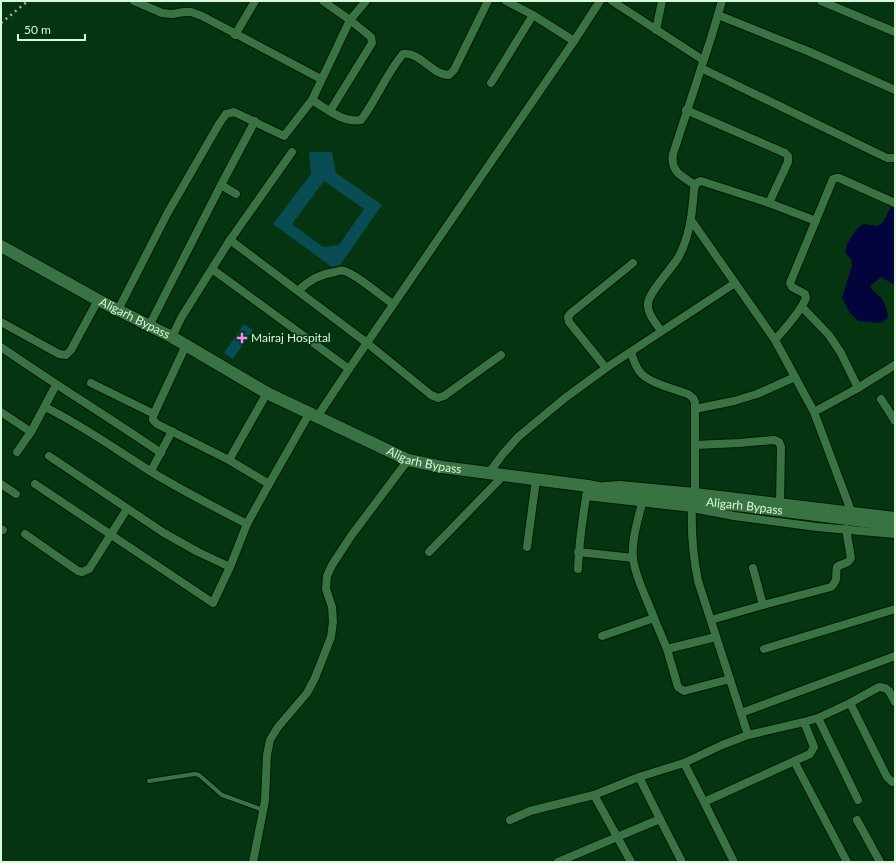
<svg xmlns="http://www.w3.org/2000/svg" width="896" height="863" viewBox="0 0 896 863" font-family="Lato,sans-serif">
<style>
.water{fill:#03043c}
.building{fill:#084c54;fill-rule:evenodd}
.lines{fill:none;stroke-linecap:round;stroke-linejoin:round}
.lane-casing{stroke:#001a03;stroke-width:6}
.street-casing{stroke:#001a03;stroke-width:10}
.secondary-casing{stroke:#001a03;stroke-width:14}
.lane{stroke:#3a7343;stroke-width:4}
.street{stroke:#3a7343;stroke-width:8}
.secondary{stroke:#3a7343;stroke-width:12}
.rail{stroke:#9bbea0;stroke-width:2.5;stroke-dasharray:2 4;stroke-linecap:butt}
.poi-dot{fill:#f38af2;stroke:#053411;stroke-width:1.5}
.labels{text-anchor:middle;stroke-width:3;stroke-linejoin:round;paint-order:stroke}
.street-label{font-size:12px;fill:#daf8dc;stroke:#053411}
.poi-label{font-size:12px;fill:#daf8dc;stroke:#053411;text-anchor:start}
</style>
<rect width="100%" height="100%" fill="#053411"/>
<path class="water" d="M891,207L895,208V283L893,284L881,277L870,286C873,292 878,294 882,299C885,304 888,312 888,318L880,323L858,321L850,313L842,298L852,265L851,259L845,252C847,242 854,230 863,224L878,226L883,222Z"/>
<g class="building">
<path d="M309,152H332L336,173L382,205L340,265L332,267L273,224L311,174ZM324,181L364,209L339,245L323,247L292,224Z"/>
<path d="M244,324L253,330L233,359L224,353Z"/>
</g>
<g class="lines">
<defs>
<path id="lane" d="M149,781L195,774L199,775L222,795L263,810"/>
<g id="street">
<path d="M134,1L162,13L172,14L184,12H191L202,16L321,79"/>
<path d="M323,1L350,20L371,37L372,43L330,111"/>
<path d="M506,1L533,15L574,41"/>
<path d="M612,1L703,60"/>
<path d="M821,1L895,32"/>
<path d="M718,15L810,52L895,90"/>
<path d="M656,30L662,1"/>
<path d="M235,35L255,1"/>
<path d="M701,68L887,158H895"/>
<path d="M491,83L533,15"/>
<path d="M312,100L350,20L366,1"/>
<path d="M686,110L785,153L788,156V162L769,203"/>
<path d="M292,152L230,240L367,343L431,395L438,398L444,396L501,355"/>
<path d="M221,185L255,121"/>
<path d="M695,185C682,176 670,172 673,154L711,38L722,1"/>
<path d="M691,220L775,340L795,377L814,412L851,511"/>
<path d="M212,269L349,369"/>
<path d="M298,291C309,280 320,274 335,272C338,271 342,270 344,271C355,273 382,297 393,304"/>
<path d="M802,307L829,335L841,353L858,388"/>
<path d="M118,310L167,214L219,124L226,114L234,112L284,136L312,100C327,109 343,123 361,120C377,99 386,74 403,54C420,51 431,75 449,75L454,70L488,1"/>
<path d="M1,322L59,354L66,355L71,350L98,300"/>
<path d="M149,326L221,185L236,194"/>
<path d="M661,331C656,323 647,314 648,304C648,293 671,269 678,258C690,236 692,214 694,190C695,185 696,182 701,181L769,203L816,221"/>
<path d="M172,337L181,318L230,240"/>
<path d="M775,340C786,327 799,314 806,298L805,294L792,287L790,283L833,179L836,178H839L895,203"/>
<path d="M186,345L153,416V420L157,424L229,460L269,484"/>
<path d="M1,347C53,383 108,417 161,453"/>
<path d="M631,352C633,359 635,366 640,372C648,383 675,389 688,394L693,398L695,402V492"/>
<path d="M606,368L569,322L568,317L571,313L633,263"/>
<path d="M91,383L154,414"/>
<path d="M881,399L895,421"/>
<path d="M45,407C82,425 115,449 150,471C181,490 214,507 247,524L269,484L309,414"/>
<path d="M695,409L734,401L757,394L795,377"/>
<path d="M1,412L31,432"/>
<path d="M814,412L858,388L895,365"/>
<path d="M317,417L349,369L574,41L600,1"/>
<path d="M695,445L739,443L774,440L779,442L781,447L780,503"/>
<path d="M17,452L31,432L56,385"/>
<path d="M49,456L164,533L198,552L230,567"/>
<path d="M229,460L267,393"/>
<path d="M151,471L172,431"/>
<path d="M488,474L503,454L518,437L565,398L606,368L735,283"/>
<path d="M1,484L16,494"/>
<path d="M35,484L213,603L230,567L247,524"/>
<path d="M605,486L620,485L695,492L895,516"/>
<path d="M586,496L692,508L734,516L817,527L895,534"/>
<path d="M1,529L3,530"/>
<path d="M25,534L78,571L82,572L89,569L127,509"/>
<path d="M527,547L536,480"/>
<path d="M429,552L503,476"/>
<path d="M578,552L633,558"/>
<path d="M753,568L763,605L831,587C839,579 835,576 837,567C841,563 848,565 851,558L846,529"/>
<path d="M578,569C579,541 583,514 588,486H591"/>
<path d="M654,618L667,649L678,687L684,691L730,679"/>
<path d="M711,620L763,605"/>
<path d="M602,636L654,618C647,599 636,579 633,559C631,541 638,520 642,503"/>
<path d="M667,649L716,637"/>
<path d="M764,649L895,609"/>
<path d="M850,703L879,687L885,688L889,691L895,702"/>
<path d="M741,713L895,656"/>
<path d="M818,718L858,800"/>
<path d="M748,735L804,722"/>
<path d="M794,761L847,862"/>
<path d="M684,763L722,745L748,735L698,581C693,556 691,533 692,508"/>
<path d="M594,795L639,777"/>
<path d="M704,802L734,862"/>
<path d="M660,819L639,777L684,763L704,802L810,754L814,747L804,722L818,718L850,703L887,777L892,782L895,781"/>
<path d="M510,820L530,811L594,795L631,862"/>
<path d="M857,820L880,862"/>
<path d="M253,862L265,801L267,755L270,740L278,727L307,693L315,678L331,637L333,622L332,607L326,589L327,576L332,565L351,536L408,460"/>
<path d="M558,862L660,819L682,862"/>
</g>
<g id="secondary">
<path id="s1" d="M1,246L98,300L172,337L267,393L408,460L442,467L588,486L627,494L745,506L895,525"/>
</g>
</defs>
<use href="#lane" class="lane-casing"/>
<use href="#street" class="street-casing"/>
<use href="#secondary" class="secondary-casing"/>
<use href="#lane" class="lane"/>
<use href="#street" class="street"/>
<use href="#secondary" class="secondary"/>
<path class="rail" d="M1,23L28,1"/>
</g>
<path class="poi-dot" d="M240 332h4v4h4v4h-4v4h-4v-4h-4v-4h4z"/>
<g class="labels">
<g class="street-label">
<text dy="4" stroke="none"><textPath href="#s1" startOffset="152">Aligarh Bypass</textPath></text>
<text dy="4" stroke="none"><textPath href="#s1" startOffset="476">Aligarh Bypass</textPath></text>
<text dy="4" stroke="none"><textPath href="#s1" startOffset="800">Aligarh Bypass</textPath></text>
</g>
<g class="poi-label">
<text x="251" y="342">Mairaj Hospital</text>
</g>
</g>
<rect width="896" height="863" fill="none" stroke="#daf8dc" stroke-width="4"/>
<path d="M18 34v6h67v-6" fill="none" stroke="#daf8dc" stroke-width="2"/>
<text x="24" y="34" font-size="12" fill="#daf8dc" stroke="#053411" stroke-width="3" paint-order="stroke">50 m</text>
</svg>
